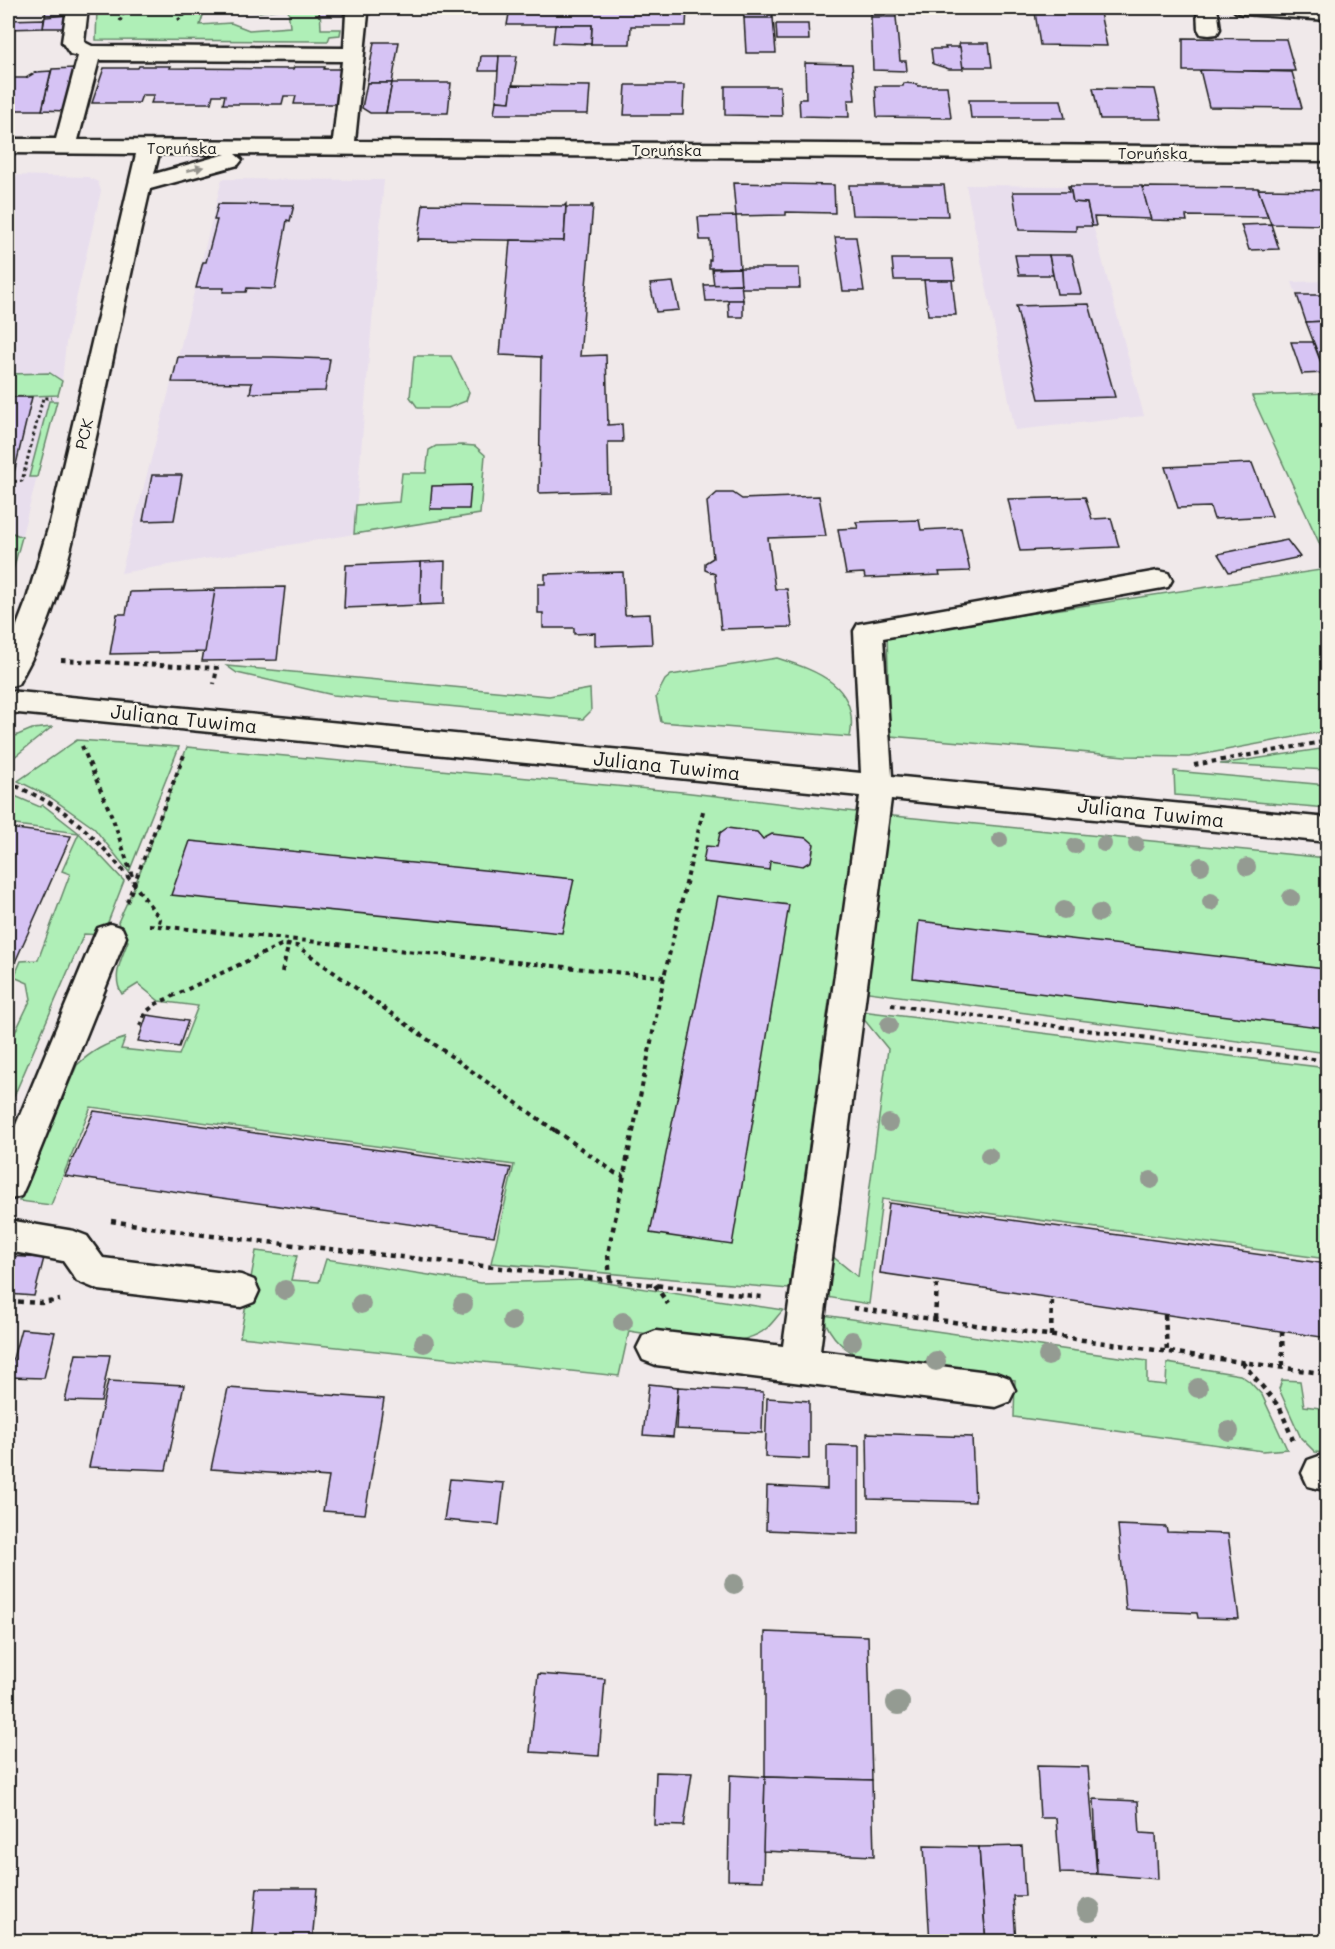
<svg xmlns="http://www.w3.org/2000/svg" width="1335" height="1949" viewBox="0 0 1335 1949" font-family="Mali,sans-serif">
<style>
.built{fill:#e8deed}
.green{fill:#afefb7;stroke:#66866a;stroke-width:1.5}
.building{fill:#d6c3f4;stroke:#1c1c1c;stroke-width:1.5}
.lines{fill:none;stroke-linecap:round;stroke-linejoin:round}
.minor-casing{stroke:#1c1c1c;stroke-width:5}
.path-far2{stroke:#1c1c1c;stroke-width:3;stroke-dasharray:3 3;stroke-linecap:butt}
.path-far1{stroke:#1c1c1c;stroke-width:4;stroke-dasharray:4.5 4.5;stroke-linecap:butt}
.path{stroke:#1c1c1c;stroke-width:4.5;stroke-dasharray:5 5;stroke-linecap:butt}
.minor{fill:#f7f3e8;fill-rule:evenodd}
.tree{fill:#949b92}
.oneway{fill:#94928c}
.labels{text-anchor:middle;stroke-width:4.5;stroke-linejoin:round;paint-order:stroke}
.far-street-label{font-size:16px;fill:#1c1c1c;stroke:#f7f3e8}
.street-label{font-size:20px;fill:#1c1c1c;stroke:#f7f3e8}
</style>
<rect width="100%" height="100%" fill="#f0e9ea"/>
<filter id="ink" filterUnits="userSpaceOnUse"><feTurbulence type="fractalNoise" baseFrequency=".0167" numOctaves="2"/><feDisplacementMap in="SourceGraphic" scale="12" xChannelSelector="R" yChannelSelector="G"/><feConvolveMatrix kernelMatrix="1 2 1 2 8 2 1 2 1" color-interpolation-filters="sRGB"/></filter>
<g filter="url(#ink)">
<g class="built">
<path d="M8,175L88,177L98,182L101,191L66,343L62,381L10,581L8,584Z"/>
<path d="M222,179L384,180L354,534L121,573L178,357Z"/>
<path d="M966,185L1070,186L1073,202L1087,203L1144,416L1015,430Z"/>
<path d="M1327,281V380L1292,282Z"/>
</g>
<g class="green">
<path d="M97,8H223L205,9L200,25L231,23L249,30L290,27L288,8L258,12L252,8H320L321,29H341L340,35L330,36L328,41L96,40Z"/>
<path d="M414,356H451L469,392L466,401L448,408H418L410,397Z"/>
<path d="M50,373L62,381L58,395L8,397V374Z"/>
<path d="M1327,393H1328L1327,560L1252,396Z"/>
<path d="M49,401H57L37,477H29Z"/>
<path d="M462,445L475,446L485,455L480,514L354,534L356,505L399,502L402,473H426L429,450L436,446Z"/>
<path d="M8,531L22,537L10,581L8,584Z"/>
<path d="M1327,569V731L1189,757L1125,756L890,736L887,635Z"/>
<path d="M777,658C818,671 860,686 850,737L661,722L656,697L665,680L671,675Z"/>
<path d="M227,666L549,696L590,689L591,711L583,719L333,695L237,673Z"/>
<path d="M52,727L8,762V739L32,729Z"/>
<path d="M77,740L179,747L129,872L94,828L50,797L18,781Z"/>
<path d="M187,747L682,792L873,814L1327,858V1053L831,987L789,1289L491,1263L514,1165L91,1107L51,1205L19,1201L77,1065C92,1051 105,1044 125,1038L121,1049L179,1055L198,1006L159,1001L138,984L122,994C111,977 122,958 128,941L122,937L118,922L135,885Z"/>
<path d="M1327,748V770L1220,764Z"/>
<path d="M1174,771L1327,785V808L1175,795Z"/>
<path d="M8,793L40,807L43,805L79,833L124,881L103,935L84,934L8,1110V1047L31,999L28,983L14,977L21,961L38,960L70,874L62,871L79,833L8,824Z"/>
<path d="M861,1011L1327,1068V1259L882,1199L869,1304L820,1296L827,1252L858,1277L888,1049L862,1017Z"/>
<path d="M256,1251L297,1256L291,1280L319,1282L326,1259L480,1283L587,1280L783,1310C778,1315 773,1323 767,1328C738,1354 665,1336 629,1331L619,1376L240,1337Z"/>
<path d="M823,1315L1147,1361V1383L1166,1385L1167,1363L1240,1375L1249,1381L1262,1395L1287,1449L1263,1451L1014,1417L1015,1380L869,1362C847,1351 830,1340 823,1315Z"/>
<path d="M1282,1380L1300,1381L1304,1406L1320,1408L1321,1386L1327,1387V1453L1315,1452L1301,1438L1279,1389Z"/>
</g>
<g class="building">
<path d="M46,8H69L68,15L45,17Z"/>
<path d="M320,8H345L343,16H319Z"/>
<path d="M510,8H687L686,26H631L630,44H591L592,25H507Z"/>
<path d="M743,8H772L773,18H744Z"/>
<path d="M871,8H895L896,17H871Z"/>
<path d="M1035,12L1100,13L1107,46L1040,45Z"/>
<path d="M68,15L65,28H43L45,17Z"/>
<path d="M871,17H896L900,61H906L907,71L873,70Z"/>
<path d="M744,18H773L776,53H746Z"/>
<path d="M44,19L43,28L8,29V20Z"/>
<path d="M776,24H808L809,40H777Z"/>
<path d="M555,25H592L591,44L553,43Z"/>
<path d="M1183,38L1286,39L1295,71H1183Z"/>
<path d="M374,42H399L392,83H367Z"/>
<path d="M959,43H989L992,67H962Z"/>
<path d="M945,47H960L963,69H949L933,64L931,49H946Z"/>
<path d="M481,56H499L498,71H479Z"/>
<path d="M499,56H517L510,102L496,101Z"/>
<path d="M805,63L852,64L855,100H848L849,117L800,116L799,99H806Z"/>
<path d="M139,66H170L169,68L293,69L294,67H325L324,69H348L341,104H294L296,96H284L282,104H223L225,95H213L211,103H151L154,95H142L139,103H92L104,68H138Z"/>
<path d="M75,68L66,111L42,110L52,69Z"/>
<path d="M1200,70L1292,72L1302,108L1209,107Z"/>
<path d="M51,71L42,110H8V78H26L36,72Z"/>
<path d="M367,83H392L386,113H370L362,108Z"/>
<path d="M392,83H451L448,113H386Z"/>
<path d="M904,83L917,84L918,86H947L951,118L877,117L875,86H903Z"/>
<path d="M512,85L590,86L588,114H494L496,101L510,102Z"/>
<path d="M626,85H684L683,115H624Z"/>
<path d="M725,86H780L782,116L725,115Z"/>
<path d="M1093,88L1155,89L1162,119H1100Z"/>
<path d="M969,100H1061L1065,118H971Z"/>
<path d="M733,183L834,185L835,213L786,212V215L736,216Z"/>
<path d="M849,185H944L948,216L852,215Z"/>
<path d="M1068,186H1070L1073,202L1087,203L1092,226H1076V231L1019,230L1013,192H1069Z"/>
<path d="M1070,186H1142L1151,219L1094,217L1096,226H1092L1087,203L1073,202Z"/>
<path d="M1142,187L1258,188L1268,217L1186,216L1187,221L1151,220Z"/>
<path d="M1258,189L1328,190V225L1271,224Z"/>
<path d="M218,204L294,205L290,221L287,220L275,289L247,288L246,292H223L224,288H196L203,262H206L217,220H214Z"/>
<path d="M423,204L564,206L566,204L564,241L420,239L418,241Z"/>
<path d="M591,205H593L580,356L606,355L608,425L622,424L623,442H608L609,491L539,493L541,357L500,355L510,240L564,241L566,207H591Z"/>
<path d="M736,216L740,268H709V260H711L710,240H700L698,217Z"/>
<path d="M1271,224L1279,249L1249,250L1241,225Z"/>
<path d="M835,237H856L864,291H843Z"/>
<path d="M1015,255H1049L1053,275H1019Z"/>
<path d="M1049,255H1072L1081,294H1057Z"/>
<path d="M892,259H952L955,280H894Z"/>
<path d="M740,268L741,284L714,285L712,269Z"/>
<path d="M740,268H799L800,288H741Z"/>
<path d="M924,280H952L956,315H928Z"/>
<path d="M673,282L679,310L656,312L650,284Z"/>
<path d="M741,284L743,300L706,301L704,285Z"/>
<path d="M1297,295H1328V321L1306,322Z"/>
<path d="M728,300H743V317H729Z"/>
<path d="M1089,304L1115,397L1039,399L1016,306Z"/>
<path d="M1328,321V380L1306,322Z"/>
<path d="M1291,342H1313L1325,373L1302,374Z"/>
<path d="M178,357H273L330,359L325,391L250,393L252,383L172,382Z"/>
<path d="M8,397H32L13,477L8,478Z"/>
<path d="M1252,463L1272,516L1214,519L1210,507L1178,508L1165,467Z"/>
<path d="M152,475H182L174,520L143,521Z"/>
<path d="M471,485L469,509H430L432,486Z"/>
<path d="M717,493H733L742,499L819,496L826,536L768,538L775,589H787L792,627L721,629L715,574L705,570V563L713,558L707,502Z"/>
<path d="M1085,497L1092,519L1111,518L1119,547L1020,551L1008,499Z"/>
<path d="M919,520L921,530L961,528L970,571L939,572L940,575L865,578L864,573L846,574L838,529L858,528L856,522Z"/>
<path d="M1287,540L1300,557L1229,572L1218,554Z"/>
<path d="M445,561L444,604L420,605L421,562Z"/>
<path d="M421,562L420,605L344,608L346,565Z"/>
<path d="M623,572L625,615L650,614L652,644L595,646V633L574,634V628H543V613H538V584H545V574Z"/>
<path d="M285,587L277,660L202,661L215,588Z"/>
<path d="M215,590L205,652L110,654L117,614H126L130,592Z"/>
<path d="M8,828L71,836L8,978Z"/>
<path d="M727,828L757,832L763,839L772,834L807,838L814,844L811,861L803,866L770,861L769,870L703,862L706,846L717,847L720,833Z"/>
<path d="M190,841L574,879L562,933L171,895Z"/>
<path d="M718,896L789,905L732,1245L650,1233Z"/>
<path d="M919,921L1325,969L1327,1028L913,978Z"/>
<path d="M147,1015L188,1021L179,1047L138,1041Z"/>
<path d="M94,1111L511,1168L494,1236L65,1176Z"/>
<path d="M889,1203L1328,1264V1338L880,1273Z"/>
<path d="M8,1256L44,1258L34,1296L8,1294Z"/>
<path d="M21,1329L55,1332L44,1378L8,1377Z"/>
<path d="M76,1354L110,1355L101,1402L65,1401Z"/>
<path d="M108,1381L184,1385L166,1470L89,1467Z"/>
<path d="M649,1384L678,1387L673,1437L643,1435Z"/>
<path d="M678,1387L763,1392L762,1433L676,1429Z"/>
<path d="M228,1388L384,1399L365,1514L323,1511L329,1477L211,1469Z"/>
<path d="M767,1398L809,1401V1459L765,1457Z"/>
<path d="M867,1433L972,1437L975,1502L868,1499Z"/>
<path d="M827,1445L859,1446V1534L766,1530L767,1486L827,1489Z"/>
<path d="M450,1479L504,1483L499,1525L444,1520Z"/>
<path d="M1118,1525L1166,1527L1167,1532L1228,1534L1239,1619L1198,1618L1197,1613L1126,1610Z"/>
<path d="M765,1632L868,1636L872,1780L765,1777Z"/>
<path d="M538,1674L605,1679L599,1756L530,1752Z"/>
<path d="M1037,1766L1088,1767L1097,1874L1060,1873L1056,1818H1040Z"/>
<path d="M656,1772L692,1773L684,1826L654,1825Z"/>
<path d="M730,1775L765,1777L763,1881L728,1880Z"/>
<path d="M765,1777L872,1780L874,1856L763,1851Z"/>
<path d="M1094,1799L1138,1801L1140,1833L1156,1834L1158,1879L1097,1874Z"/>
<path d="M924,1846L979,1847L986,1942H930Z"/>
<path d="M1022,1846L1025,1896H1013L1016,1942H986L979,1847Z"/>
<path d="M257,1888H317L312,1942H252Z"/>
<path d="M471,1937V1942H440V1938Z"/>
</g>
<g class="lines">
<defs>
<g id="minor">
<path d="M67,8H88L84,42L92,46L344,48L346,14L349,9L357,8L365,9L368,14L355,141L1328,147V161L235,154L242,160L238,165L150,189C129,279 111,370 91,460C74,536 59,616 18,684L8,687V649L26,602L50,522L136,154L8,153V139H56L78,56L70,54L62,42ZM99,60L342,61L333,141L78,140ZM159,154H226L154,174Z"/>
<path d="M1197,8H1217L1220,29L1217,34L1209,35L1201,34L1198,29Z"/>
<path d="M1232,8H1328V20L1243,14L1236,12Z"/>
<path d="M1158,571L1168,573L1172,580L1168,587L883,638L892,776L1328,818V842L891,799L820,1351L996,1373L1009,1378L1015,1390L1009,1402L996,1407L656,1365L643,1360L637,1348L643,1336L656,1331L783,1346L860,796L8,712V691L861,773L854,631L858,624Z"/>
<path d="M110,924L122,928L126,937L26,1185L21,1196L8,1200V1144L94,937L98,928Z"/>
<path d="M8,1220L74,1231L87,1236L103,1258L241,1275L254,1280L259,1291L254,1302L241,1307L99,1290L77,1281L63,1261L8,1251Z"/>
<path d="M1322,1455H1328V1491L1308,1486L1302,1473L1308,1460Z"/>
</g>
</defs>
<use href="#minor" class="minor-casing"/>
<g class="path-far2">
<path d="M178,20L194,8"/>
<path d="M120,21L126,8"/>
<path d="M8,482L22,481L43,398H52"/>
</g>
<g class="path-far1">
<path d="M61,660L217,668L214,684"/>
<path d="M82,746L113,819L135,885"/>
<path d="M1194,765L1328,741"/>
<path d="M8,782C26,791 45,799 61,810C101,839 131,880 160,919L158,926"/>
<path d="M127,902L184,755"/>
<path d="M149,925L664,977"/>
<path d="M282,972L289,943"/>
<path d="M891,1005L1328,1061"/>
<path d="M140,1026L145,1013L156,1004L281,945L297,946L557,1132"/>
<path d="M633,1132L664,977L704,807"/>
</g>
<g class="path">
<path d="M555,1130L615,1173L624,1176"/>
<path d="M111,1221L204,1235L762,1297"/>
<path d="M610,1280L608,1254L633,1130"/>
<path d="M655,1285L668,1304"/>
<path d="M8,1301L41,1303L60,1300"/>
<path d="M853,1308L1328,1374"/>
<path d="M1165,1315L1167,1352"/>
<path d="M935,1319L937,1283"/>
<path d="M1282,1331L1283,1368"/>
<path d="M1051,1336L1052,1299"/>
<path d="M1242,1362L1280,1408L1293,1440"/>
</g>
<use href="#minor" class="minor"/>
</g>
<g class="tree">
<circle cx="1000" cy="840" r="8"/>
<circle cx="1104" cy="844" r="8"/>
<circle cx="1136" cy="844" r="8"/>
<circle cx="1075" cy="846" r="8"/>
<circle cx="1201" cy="866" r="9"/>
<circle cx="1247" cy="867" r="9"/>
<circle cx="1291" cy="898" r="9"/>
<circle cx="1211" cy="902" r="9"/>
<circle cx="1064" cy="910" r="9"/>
<circle cx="1099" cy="913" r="9"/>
<circle cx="889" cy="1025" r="9"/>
<circle cx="889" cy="1123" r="9"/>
<circle cx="989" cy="1156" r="9"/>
<circle cx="1151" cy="1180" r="9"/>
<circle cx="285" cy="1290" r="10"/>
<circle cx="361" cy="1304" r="10"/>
<circle cx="463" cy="1304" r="10"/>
<circle cx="512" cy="1321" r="10"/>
<circle cx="623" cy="1322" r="10"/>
<circle cx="852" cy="1341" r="10"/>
<circle cx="424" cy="1343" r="10"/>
<circle cx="1048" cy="1356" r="10"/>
<circle cx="936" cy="1361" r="10"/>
<circle cx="1198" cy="1388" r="10"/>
<circle cx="1229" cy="1431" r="10"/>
<circle cx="734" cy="1584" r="10"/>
<circle cx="898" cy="1703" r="12"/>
<circle cx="1089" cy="1910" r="12"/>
</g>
<defs><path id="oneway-solid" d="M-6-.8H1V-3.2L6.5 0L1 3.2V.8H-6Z" transform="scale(1.5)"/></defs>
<use class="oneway" href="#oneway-solid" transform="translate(195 169) rotate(-14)"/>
</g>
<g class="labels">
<g class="far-street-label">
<text x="182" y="154">Toruńska</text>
<text x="667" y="156">Toruńska</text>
<text x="1153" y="159">Toruńska</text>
<text transform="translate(84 434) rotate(-77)" y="6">PCK</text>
</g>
<g class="street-label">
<text transform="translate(184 719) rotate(6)" y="7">Juliana Tuwima</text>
<text transform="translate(667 766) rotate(6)" y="7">Juliana Tuwima</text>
<text transform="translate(1151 813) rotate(6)" y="7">Juliana Tuwima</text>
</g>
</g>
<rect width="1335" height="1949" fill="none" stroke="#f7f3e8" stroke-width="30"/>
<rect x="15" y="15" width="1305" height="1919" fill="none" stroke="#1c1c1c" stroke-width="2" filter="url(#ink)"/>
</svg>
